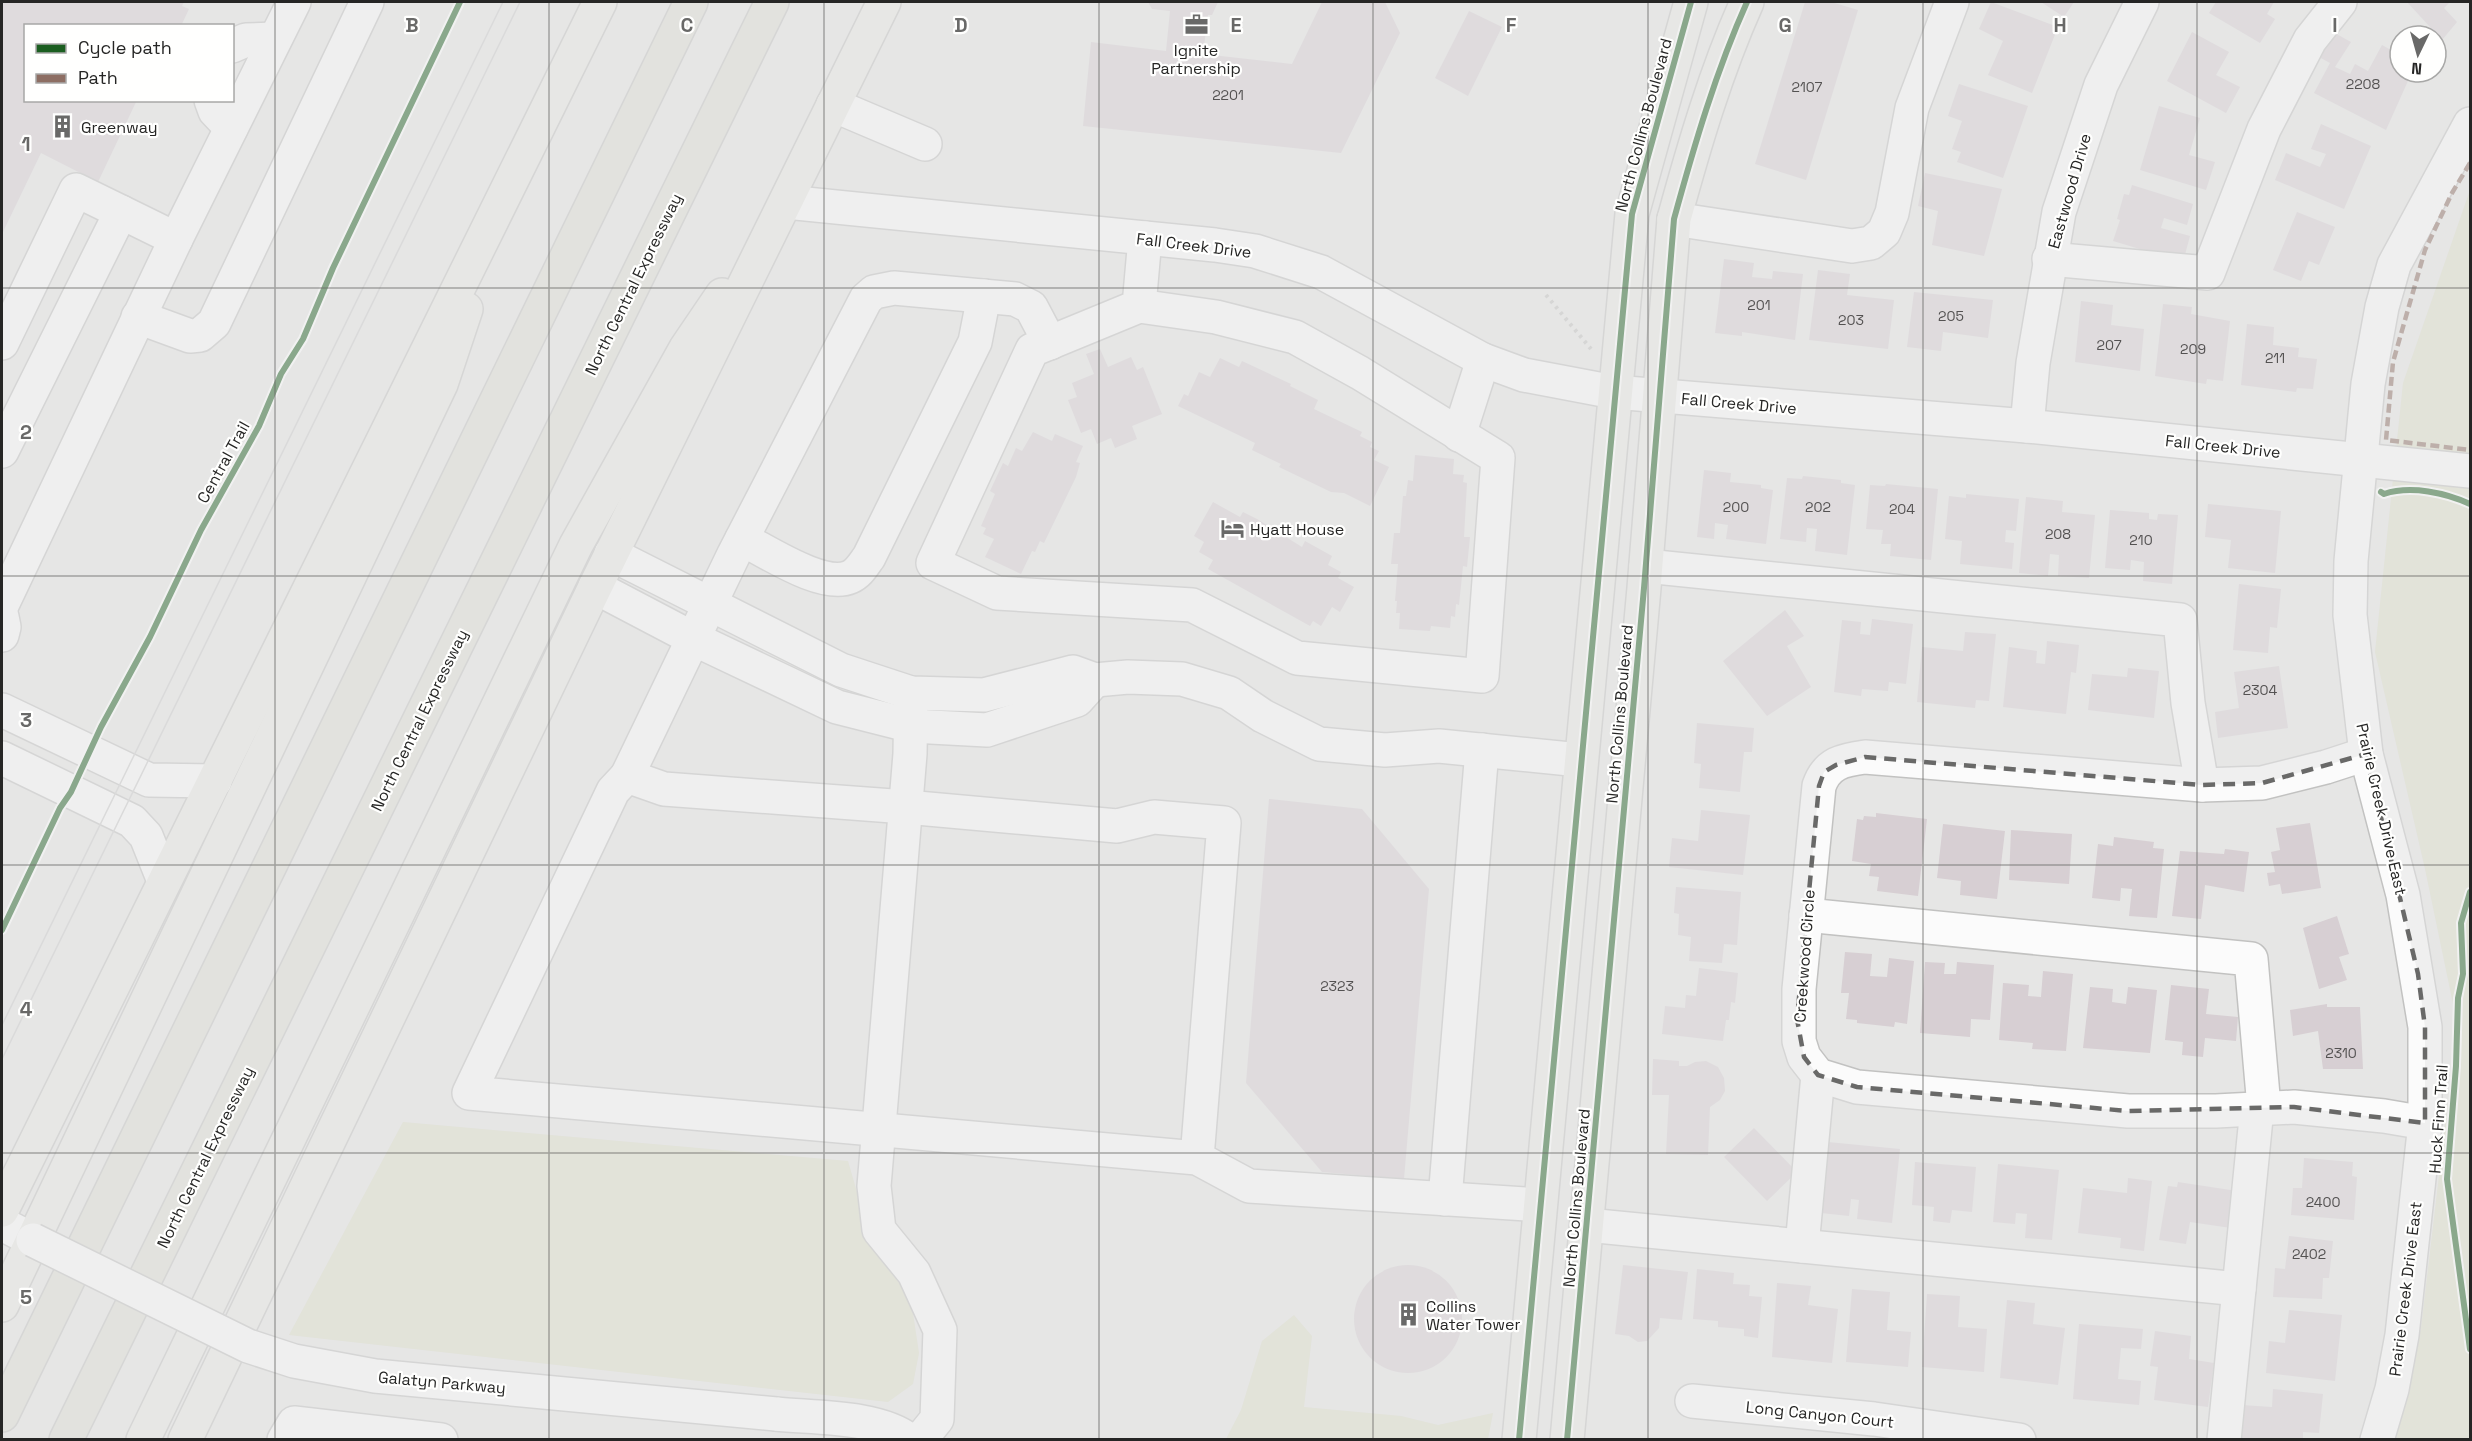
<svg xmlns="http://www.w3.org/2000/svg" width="2472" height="1441" viewBox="0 0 2472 1441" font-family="'Space Grotesk',sans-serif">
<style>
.green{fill:#dddfc9}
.building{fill:#d7cfd3}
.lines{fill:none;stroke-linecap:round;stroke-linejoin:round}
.minor-casing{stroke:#c2c2c1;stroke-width:36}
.major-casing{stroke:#c3c3c2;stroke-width:36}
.highway-casing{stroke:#c3c3c2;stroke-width:36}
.path{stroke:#c4c4c2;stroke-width:4;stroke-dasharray:3 4.5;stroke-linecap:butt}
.minor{stroke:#fbfbfb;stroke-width:33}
.major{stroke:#e9e9e4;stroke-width:33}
.highway{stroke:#ddded4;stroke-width:33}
.tram{stroke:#ccc;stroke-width:1.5}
.minor-bridge-casing{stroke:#c2c2c1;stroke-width:36;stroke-linecap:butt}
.minor-bridge{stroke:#fbfbfb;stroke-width:33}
.quiet{stroke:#8d6e63;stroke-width:4.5;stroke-dasharray:9 4.5;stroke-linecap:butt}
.cycleway-casing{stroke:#fffffe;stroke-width:10}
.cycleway{stroke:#1b5e20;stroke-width:6}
.marked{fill:none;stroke:#696968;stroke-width:4.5;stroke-dasharray:12 8;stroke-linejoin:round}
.grid{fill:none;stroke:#696968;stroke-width:1.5;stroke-opacity:0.55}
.labels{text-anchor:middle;stroke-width:4.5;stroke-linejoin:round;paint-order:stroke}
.number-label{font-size:14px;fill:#545252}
.poi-label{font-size:16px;fill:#262625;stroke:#fffffe;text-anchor:start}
.street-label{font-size:16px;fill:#262625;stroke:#fffffe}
.grid-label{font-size:20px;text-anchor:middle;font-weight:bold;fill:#696968;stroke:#fffffe;stroke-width:4.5;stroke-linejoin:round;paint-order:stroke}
</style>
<rect width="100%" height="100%" fill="#e6e6e5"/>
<g class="green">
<path d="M2470,190V1439H2388L2402,1410L2421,1328L2457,1023L2425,869L2375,652L2403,383Z"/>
<path d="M403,1122L848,1161L872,1244L911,1300L919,1353L913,1384L888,1402L289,1335Z"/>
<path d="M1294,1315L1312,1336L1304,1407L1401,1416L1438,1425L1493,1413L1488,1439H1226L1241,1410L1262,1341Z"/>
</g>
<g class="building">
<path d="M2,2H184L182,6L189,9L181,26H26V100H137L98,182L41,153L2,234Z"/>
<path d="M1148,2H1218L1212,15H1208L1203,54L1292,64L1322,2H1385L1400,33L1341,153L1083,126L1091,42L1166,51L1170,11L1152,9Z"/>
<path d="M1805,2H1831L1858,10L1806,180L1755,164Z"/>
<path d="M1991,2L2058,27L2032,93L1988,75L2003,41L1979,29Z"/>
<path d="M2041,2H2074L2064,17Z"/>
<path d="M2216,2H2274L2267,14L2275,19L2260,43L2209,13Z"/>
<path d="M2407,2H2450L2444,8L2457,22L2442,40Z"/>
<path d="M1469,11L1502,27L1468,96L1435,78Z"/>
<path d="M2331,31L2351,42L2335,67L2350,74L2355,64L2368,71L2382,45L2400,55V72H2412L2386,130L2314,93L2330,63L2317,56Z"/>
<path d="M2192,32L2229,52L2216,75L2240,87L2226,113L2167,81Z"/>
<path d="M1959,84L2028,106L2003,178L1957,162L1961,152L1952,149L1962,121L1948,116Z"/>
<path d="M2159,106L2200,118L2189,155L2215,162L2206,190L2140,170Z"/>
<path d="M2321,124L2371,146L2344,209L2275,180L2286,153L2320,167L2326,154L2311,149Z"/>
<path d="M1925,173L2002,189L1984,256L1932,245L1938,211L1918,206Z"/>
<path d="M2132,185L2193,204L2187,225L2164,218L2161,228L2190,236L2183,262L2113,241L2120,220L2117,219L2124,194L2129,195Z"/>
<path d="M2297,212L2335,227L2319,265L2309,261L2301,281L2273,270Z"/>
<path d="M1724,259L1754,263L1752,277L1772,279L1773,271L1803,274L1795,340L1742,332V336L1715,333Z"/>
<path d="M1818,270L1850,274L1847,295L1894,300L1888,349L1809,340Z"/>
<path d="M1914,292L1993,300L1988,338L1943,332L1941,351L1907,347Z"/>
<path d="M2081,301L2113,305L2111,325L2144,329L2140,371L2075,362Z"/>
<path d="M2163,304L2192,307L2191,314L2230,321L2223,381L2207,379L2206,384L2155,376Z"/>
<path d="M2247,324L2274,327L2273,345L2299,348L2298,357L2317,359L2313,389L2297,388L2296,392L2241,385Z"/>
<path d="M1100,349L1108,367L1131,357L1137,370L1143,367L1162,414L1132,426L1137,439L1115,448L1111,438L1097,444L1091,429L1081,433L1068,400L1077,397L1072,383L1094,374L1086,354Z"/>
<path d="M1220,358L1239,367L1242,361L1291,384L1290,386L1318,400L1314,409L1362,432L1360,436L1372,442L1370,447L1379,451L1374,460L1389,467L1370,506L1344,493L1331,492L1279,467L1281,464L1252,450L1255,443L1178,406L1184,394L1188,396L1199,372L1210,377Z"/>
<path d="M1033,432L1052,441L1055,434L1083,446L1076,462L1080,463L1076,477L1044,543L1040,541L1035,552L1032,551L1021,574L985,557L994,539L983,534L986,528L981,526L995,494L990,491L1003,463L1008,466L1016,448L1022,451Z"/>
<path d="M1415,455L1454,459L1453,474L1464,475L1463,482L1467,483L1464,537H1470L1467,567L1463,566L1459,605L1456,604L1455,617L1451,616L1450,628L1431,626L1430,631L1399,629L1400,613H1396L1397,601H1395L1398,564H1391L1394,533H1400L1403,496H1406L1408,480L1413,481Z"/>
<path d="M1704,470L1731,473L1730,482L1761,485V488L1773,490L1766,544L1726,539L1728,525L1715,523L1714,539L1697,537Z"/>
<path d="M1803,476L1841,480V483L1855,485L1847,555L1815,551L1817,529L1807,528L1806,542L1780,539L1787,478L1802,479Z"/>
<path d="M1886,484L1938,489L1931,560L1890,556L1891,544H1881L1883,530L1866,529L1870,485L1885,486Z"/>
<path d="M1966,494L2019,499L2016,531L2006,530L2005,542L2014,543L2012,569L1960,564L1962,541L1945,539L1949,496L1966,498Z"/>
<path d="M2026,497L2063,501L2062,512L2095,515L2089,578L2058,576L2059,555L2050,554L2048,576L2019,573Z"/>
<path d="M1213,502L1240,517L1243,512L1257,519L1302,547L1305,541L1332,556L1328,565L1341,572L1338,578L1354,587L1340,612L1332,607L1321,626L1313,621L1310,626L1208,569L1213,560L1199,552L1204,542L1194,536Z"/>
<path d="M2208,504L2281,511L2275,573L2228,568L2231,540L2205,537Z"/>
<path d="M2110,510L2149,513V519L2157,520L2158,514L2178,515L2172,584L2143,581L2144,562L2131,560L2130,570L2105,568Z"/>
<path d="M2239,584L2281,589L2277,628L2270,627L2268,653L2233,650Z"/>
<path d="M1785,610L1804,636L1787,646L1811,687L1767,716L1723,661Z"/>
<path d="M1872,619L1913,624L1906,684L1889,682L1888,691L1862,689L1861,696L1834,692L1842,620L1861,622L1860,634L1870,635Z"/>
<path d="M1965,632L1996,634L1989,701L1976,700L1975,708L1917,702L1922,647L1963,651Z"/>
<path d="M2047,641L2079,645L2076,673L2071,672L2066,714L2003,707L2009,647L2037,651L2036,663L2045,664Z"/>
<path d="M2279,666L2288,728L2218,738L2215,712L2239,708L2234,672Z"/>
<path d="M2128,668L2159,671L2154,718L2088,710L2092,674L2127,677Z"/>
<path d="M1697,723L1754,728L1752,752H1744L1740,792L1699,788L1701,764L1694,763Z"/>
<path d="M1269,799L1362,809L1429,889L1404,1179L1322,1172L1246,1083Z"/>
<path d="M1701,810L1750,815L1743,875L1669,867L1672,838L1698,841Z"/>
<path d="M1876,813L1927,819L1918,896L1877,891L1879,877L1869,876L1871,864L1852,861L1857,819L1863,820L1864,816L1876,817Z"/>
<path d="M2310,823L2321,888L2282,894L2280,884L2269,886L2267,873L2275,872L2271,852L2280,850L2276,828Z"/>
<path d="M1943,824L2005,831L1997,899L1960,895L1961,881L1937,878Z"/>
<path d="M2011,830L2072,834L2069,884L2009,880Z"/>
<path d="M2114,837L2154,842L2153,848L2164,849L2157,918L2129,916L2132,889L2121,888L2120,901L2092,898L2098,844L2113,846Z"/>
<path d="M2225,849L2249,852L2244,892L2205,885L2201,919L2172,916L2180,851L2224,854Z"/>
<path d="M1676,887L1741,892L1737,945L1724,944L1722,963L1689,961L1691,937L1678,935L1679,914L1674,913Z"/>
<path d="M2337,916L2349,954L2339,957L2347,980L2319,989L2303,928Z"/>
<path d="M1845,952L1872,954L1870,976L1887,977L1889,958L1914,961L1907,1024L1895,1022L1894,1027L1857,1023V1020L1846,1019L1849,993H1841Z"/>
<path d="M1925,962L1945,963L1944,974H1956L1957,962L1994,965L1990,1020L1971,1019L1970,1037L1920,1033Z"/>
<path d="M1699,968L1738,973L1735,1003L1731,1002L1729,1020H1726L1723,1041L1662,1034L1665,1006L1685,1008L1686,995L1696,996Z"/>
<path d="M2043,971L2073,974L2066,1051L2032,1049L2033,1043L1999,1040L2003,983L2029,985L2028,996L2041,997Z"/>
<path d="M2171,985L2209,989L2206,1014L2238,1017L2236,1041L2205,1038L2203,1057L2182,1055L2183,1042L2165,1040Z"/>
<path d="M2090,987L2113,989L2112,1002L2126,1004L2128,987L2157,990L2150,1053L2083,1048Z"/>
<path d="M2327,1004V1007H2360L2363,1069H2323L2318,1031L2293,1036L2290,1010Z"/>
<path d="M1653,1059L1679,1061V1066H1687L1695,1062L1706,1061L1718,1067L1724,1078L1725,1091L1720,1100L1710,1107L1708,1155L1666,1154L1669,1095H1652Z"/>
<path d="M1754,1128L1797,1172L1767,1201L1724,1157Z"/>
<path d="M1828,1142L1900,1149L1892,1223L1857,1219L1859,1200L1851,1199L1849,1216L1821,1213Z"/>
<path d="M2304,1158L2353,1162L2352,1176L2357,1177L2354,1220L2291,1215L2293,1188H2302Z"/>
<path d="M1915,1162L1976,1167L1972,1212L1952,1210L1950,1223L1933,1221L1934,1207L1912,1205Z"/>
<path d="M1998,1164L2059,1170L2052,1240L2025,1238L2027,1214L2016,1213L2015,1224L1993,1222Z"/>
<path d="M2128,1178L2152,1181L2144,1251L2120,1248L2121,1238L2078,1233L2083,1188L2127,1193Z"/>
<path d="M2178,1182L2237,1191L2231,1228L2190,1222L2186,1244L2159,1240L2168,1186L2177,1187Z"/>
<path d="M2289,1236L2333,1241L2329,1278H2323L2322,1299L2273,1297L2275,1268L2285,1269Z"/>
<circle cx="1408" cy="1319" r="54"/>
<path d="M1623,1265L1688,1272L1682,1320L1660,1318L1659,1328L1647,1341L1638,1342L1629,1336L1615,1334Z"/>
<path d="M1697,1269L1734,1273L1733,1284L1750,1285L1749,1296L1762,1297L1758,1338L1744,1336V1329L1718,1327V1321L1693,1319Z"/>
<path d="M1777,1283L1811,1286L1808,1305L1838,1309L1832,1363L1772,1357Z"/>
<path d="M1852,1289L1890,1292L1887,1330L1911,1332L1908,1367L1846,1362Z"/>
<path d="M1927,1294L1960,1296L1958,1327L1987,1329L1984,1372L1922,1367Z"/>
<path d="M2007,1300L2035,1303L2033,1324L2065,1328L2058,1385L2000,1378Z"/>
<path d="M2289,1310L2342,1315L2335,1381L2266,1373L2269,1341L2285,1343Z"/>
<path d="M2079,1324L2143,1329L2141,1349L2121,1348L2118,1379L2141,1381L2139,1405L2073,1399Z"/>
<path d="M2155,1331L2191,1336L2189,1359L2214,1363L2208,1407L2154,1400L2158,1367L2150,1366Z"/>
<path d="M2273,1389L2323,1394L2319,1433L2303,1432V1440H2239L2242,1405L2272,1407Z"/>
</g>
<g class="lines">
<defs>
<g id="minor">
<path d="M232,46L246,40L275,39"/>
<path d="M211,100L215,111L231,128"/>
<path d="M833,105L925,144"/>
<path d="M786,202L1215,245L1255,251L1321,272L1483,360L1524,375L1614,392L2027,426L2470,471"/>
<path d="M1674,219L1852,246L1871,243L1884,232L1892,213L1912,108L1952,2"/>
<path d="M2049,259L2208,273L2264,129L2310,40L2340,2"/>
<path d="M1139,306L1216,317L1295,337L1360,373L1498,458L1482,676L1297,658L1192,605L997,593L933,563L1032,350L1139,306L1145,238"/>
<path d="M138,317L190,336L200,335L214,323L367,2"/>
<path d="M2,343L76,190L121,212"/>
<path d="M2027,426L2033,363L2059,212L2101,85L2142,2"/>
<path d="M1459,435L1483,360"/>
<path d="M2,451L121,212L176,239L294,2"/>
<path d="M742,539C768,552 823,589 850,577C859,573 863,565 869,557L975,342L984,296"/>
<path d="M611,554L841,670L911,693L984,695L1073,672L1095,680L1128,677L1182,679L1229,693L1263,716L1319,744L1385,750L1439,746L1580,760"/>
<path d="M1646,566L2180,620L2188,703L2202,785"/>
<path d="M595,587L694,639L837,707L912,726L987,730L1077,700L1095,680"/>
<path d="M2,605L176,239"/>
<path d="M2,617L4,627L2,635"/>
<path d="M911,693L910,754L874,1186L879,1230L914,1273L940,1330L937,1419L920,1440"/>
<path d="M2,710L149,780L215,781"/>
<path d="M2366,754L2326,767L2262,783L2202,785L1865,757C1843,760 1827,763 1819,786L1799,989V1041L1804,1057L1818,1075L1857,1087L2128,1111H2216L2294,1107L2384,1116L2425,1123"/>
<path d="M2,758L132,821L146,836L164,881"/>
<path d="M627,776L734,554L866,299L874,292L894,288L1015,299L1031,307L1050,343"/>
<path d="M1806,915L2251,959L2264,1107"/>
<path d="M1197,1158L1224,823L1154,817L1117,826L906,807L664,789L627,776L613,791L469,1093L1197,1158L1249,1186L1540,1205"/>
<path d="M1445,1199L1482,750"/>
<path d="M2,1224L33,1240"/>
<path d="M1587,1225L2239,1289"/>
<path d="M1802,1246L1818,1075"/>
<path d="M1692,1401L1874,1419L2019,1440"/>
<path d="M776,1414C815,1418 878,1416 909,1440"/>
<path d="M284,1440L294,1423L441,1440"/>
<path d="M2224,1440L2257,1108"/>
<path d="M2377,1440L2392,1389L2402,1335L2425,1123V1027L2403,895L2366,754L2350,615L2351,561L2368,384L2382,307L2394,265L2470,124"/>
</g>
<g id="major">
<path d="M2,1210L600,2"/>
<path d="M2,1305L441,384L466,309"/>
<path d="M143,1440L576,545L686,348L722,295"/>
<path d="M185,1440L595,587L884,2"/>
<path d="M1519,1440L1632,214L1691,2"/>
<path d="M1567,1440L1644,588L1674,219C1694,146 1716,71 1747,2"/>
</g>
<g id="highway">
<path d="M2,1415L691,2"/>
<path d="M66,1440L772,2"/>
</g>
</defs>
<use href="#minor" class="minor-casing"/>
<use href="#major" class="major-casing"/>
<use href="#highway" class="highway-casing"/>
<path class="path" d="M1546,295L1591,349"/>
<use href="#minor" class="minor"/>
<use href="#major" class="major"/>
<use href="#highway" class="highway"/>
<g class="tram">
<path d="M2,1025L503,2"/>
<path d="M2,1059L520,2"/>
</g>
<defs>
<path id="minor-bridge" d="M33,1240L248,1346L294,1361L375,1376L776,1414"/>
</defs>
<use href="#minor-bridge" class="minor-bridge-casing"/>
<use href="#minor-bridge" class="minor-bridge"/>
<path class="quiet" d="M2470,163L2452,193L2425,250L2393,362L2386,440L2470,450"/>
<defs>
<g id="cycleway">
<path d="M2381,492L2384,494C2411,485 2446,493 2470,504"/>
<path d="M2470,892L2461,923L2463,974L2458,998L2456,1066L2447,1179L2470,1349"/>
<path d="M2,930L60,808L71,792L101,727L150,637L201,530L259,426L281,374L303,339L333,268L460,2"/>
<path d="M1519,1440L1632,214L1691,2"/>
<path d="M1567,1440L1644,588L1674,219C1694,146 1716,71 1747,2"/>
</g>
</defs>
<use href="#cycleway" class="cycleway-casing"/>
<use href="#cycleway" class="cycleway"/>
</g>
<path d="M0 0H2472V1441H0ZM2366,754L2418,974L2425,1027V1123L2294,1107L2128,1111L1857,1087L1818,1075L1804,1057L1797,1019L1819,786L1824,772L1836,765L1865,757L2202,785L2262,783Z" fill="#e6e6e5" fill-opacity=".55" fill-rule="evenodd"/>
<path class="marked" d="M2366,754L2418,974L2425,1027V1123L2294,1107L2128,1111L1857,1087L1818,1075L1804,1057L1797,1019L1819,786L1824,772L1836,765L1865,757L2202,785L2262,783Z"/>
<path class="grid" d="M275,2V1440M549,2V1440M824,2V1440M1099,2V1440M1373,2V1440M1648,2V1440M1923,2V1440M2197,2V1440M2,288H2470M2,576H2470M2,865H2470M2,1153H2470"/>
<defs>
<symbol id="office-bare" viewBox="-9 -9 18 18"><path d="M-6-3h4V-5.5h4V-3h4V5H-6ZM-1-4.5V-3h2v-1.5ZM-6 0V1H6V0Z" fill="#696968" stroke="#fffffe" stroke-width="2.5" paint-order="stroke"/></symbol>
<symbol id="building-bare" viewBox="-9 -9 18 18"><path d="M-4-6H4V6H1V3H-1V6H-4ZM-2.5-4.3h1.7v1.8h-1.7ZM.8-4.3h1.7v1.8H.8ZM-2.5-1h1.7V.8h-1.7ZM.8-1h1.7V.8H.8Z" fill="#696968" stroke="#fffffe" stroke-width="2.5" paint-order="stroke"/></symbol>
<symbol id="hotel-bare" viewBox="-9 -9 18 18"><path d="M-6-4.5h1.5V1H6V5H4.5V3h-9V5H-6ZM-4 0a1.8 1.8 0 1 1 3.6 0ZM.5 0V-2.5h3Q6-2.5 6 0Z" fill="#696968" stroke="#fffffe" stroke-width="2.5" paint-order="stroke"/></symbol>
</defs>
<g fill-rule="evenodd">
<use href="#office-bare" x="1180" y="8" width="33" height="33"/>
<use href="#building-bare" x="46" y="110" width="33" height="33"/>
<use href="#hotel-bare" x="1216" y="512" width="33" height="33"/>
<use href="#building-bare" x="1392" y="1298" width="33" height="33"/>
</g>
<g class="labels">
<g class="number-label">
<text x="2363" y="89">2208</text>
<text x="1807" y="92">2107</text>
<text x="1228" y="100">2201</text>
<text x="1759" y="310">201</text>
<text x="1951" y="321">205</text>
<text x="1851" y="325">203</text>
<text x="2109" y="350">207</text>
<text x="2193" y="354">209</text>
<text x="2275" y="363">211</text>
<text x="1736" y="512">200</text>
<text x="1818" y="512">202</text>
<text x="1902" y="514">204</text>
<text x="2058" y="539">208</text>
<text x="2141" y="545">210</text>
<text x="2260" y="695">2304</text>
<text x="1337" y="991">2323</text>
<text x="2341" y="1058">2310</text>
<text x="2323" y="1207">2400</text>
<text x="2309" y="1259">2402</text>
</g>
<g class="poi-label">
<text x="1196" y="56" text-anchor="middle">Ignite<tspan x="1196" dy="18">Partnership</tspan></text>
<text x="81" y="133">Greenway</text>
<text x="1250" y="535">Hyatt House</text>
<text x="1426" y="1312">Collins<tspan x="1426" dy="18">Water Tower</tspan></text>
</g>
<g class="street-label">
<text transform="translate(1643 125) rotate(-75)" y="6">North Collins Boulevard</text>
<text transform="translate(2069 191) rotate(-74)" y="6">Eastwood Drive</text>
<text transform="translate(1194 245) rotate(7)" y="6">Fall Creek Drive</text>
<text transform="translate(633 284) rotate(-64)" y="6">North Central Expressway</text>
<text transform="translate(1739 403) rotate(5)" y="6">Fall Creek Drive</text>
<text transform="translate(2223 446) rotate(6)" y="6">Fall Creek Drive</text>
<text transform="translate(223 462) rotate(-61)" y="6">Central Trail</text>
<text transform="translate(1619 714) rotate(-85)" y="6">North Collins Boulevard</text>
<text transform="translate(419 720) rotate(-64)" y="6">North Central Expressway</text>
<text transform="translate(2382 809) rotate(77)" y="6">Prairie Creek Drive East</text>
<text transform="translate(1804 956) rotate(-86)" y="6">Creekwood Circle</text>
<text transform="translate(2438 1119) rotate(-86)" y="6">Huck Finn Trail</text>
<text transform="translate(205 1157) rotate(-64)" y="6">North Central Expressway</text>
<text transform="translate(1576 1198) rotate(-85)" y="6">North Collins Boulevard</text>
<text transform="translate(2405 1289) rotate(-83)" y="6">Prairie Creek Drive East</text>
<text transform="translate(442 1382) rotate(5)" y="6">Galatyn Parkway</text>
<text transform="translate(1820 1414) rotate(6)" y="6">Long Canyon Court</text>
</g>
</g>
<g class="grid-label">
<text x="412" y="32">B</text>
<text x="687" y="32">C</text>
<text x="961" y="32">D</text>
<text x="1236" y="32">E</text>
<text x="1511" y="32">F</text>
<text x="1785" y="32">G</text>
<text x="2060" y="32">H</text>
<text x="2335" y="32">I</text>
<text x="26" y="151">1</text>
<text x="26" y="439">2</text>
<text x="26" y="727">3</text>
<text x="26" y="1016">4</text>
<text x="26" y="1304">5</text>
</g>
<rect width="2472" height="1441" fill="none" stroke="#262625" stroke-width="6"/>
<rect x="24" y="24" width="210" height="78" fill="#fffffe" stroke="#a8a8a7" stroke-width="1.5"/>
<rect x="36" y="44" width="30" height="9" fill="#1b5e20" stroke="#a8a8a7" stroke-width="1.5"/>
<text x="78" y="54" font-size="18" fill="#262625">Cycle path</text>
<rect x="36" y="74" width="30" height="9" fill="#8d6e63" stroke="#a8a8a7" stroke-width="1.5"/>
<text x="78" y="84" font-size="18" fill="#262625">Path</text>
<g transform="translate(2418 54) rotate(185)"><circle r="28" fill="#fffffe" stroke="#a8a8a7" stroke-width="1.5"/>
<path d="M0-4.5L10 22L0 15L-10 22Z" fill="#696968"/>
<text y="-9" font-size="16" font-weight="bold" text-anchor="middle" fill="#262625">N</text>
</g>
</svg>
